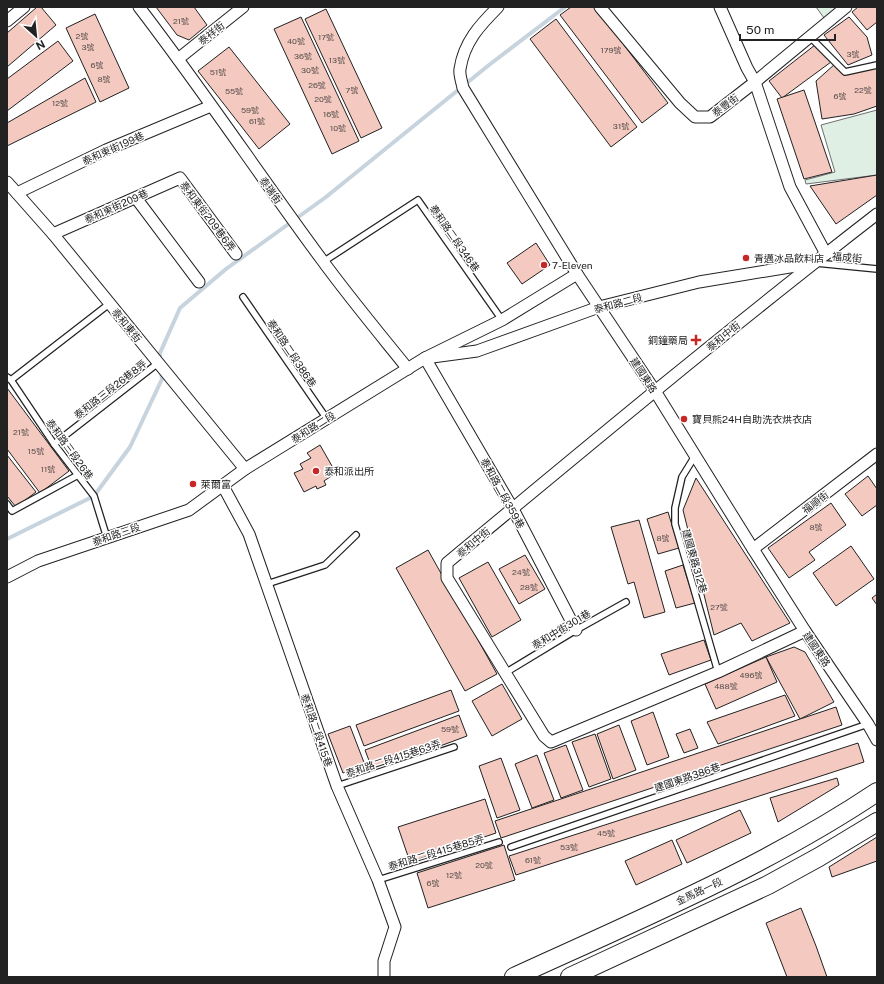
<svg xmlns="http://www.w3.org/2000/svg" width="884" height="984" viewBox="0 0 884 984" font-family="'Public Sans','Noto Sans TC',sans-serif">
<style>
.green{fill:#e0efe3;stroke:#6f6f6f}
.lines{fill:none;stroke-linecap:round;stroke-linejoin:round}
.stream{stroke:#c7d3dd;stroke-width:4}
.building{fill:#f3c9c0;stroke:#222}
.lane-casing{stroke:#222;stroke-width:8}
.street-casing{stroke:#222;stroke-width:13}
.primary-casing{stroke:#222;stroke-width:20}
.lane{stroke:#fff;stroke-width:5.5}
.street{stroke:#fff;stroke-width:11}
.primary{stroke:#fff;stroke-width:18}
.poi-dot{fill:#c62828;stroke:#fff;stroke-width:1.5}
.labels{text-anchor:middle;stroke-width:3;stroke-linejoin:round;paint-order:stroke}
.number-label{font-size:8px;fill:#564c4a}
.street-label{font-size:10px;fill:#222;stroke:#fff}
.poi-label{font-size:10px;fill:#222;stroke:#fff;text-anchor:start}
</style>
<rect width="100%" height="100%" fill="#fff"/>
<g class="green">
<path d="M816,7H846L827,22Z"/>
<path d="M877,110V175L806,184L805,180L835,172L821,125Z"/>
</g>
<g class="lines">
<g class="stream">
<path d="M160,361V353L180,308L226,269L326,197L489,65L565,7"/>
<path d="M7,539L94,496L130,447L162,379L161,372"/>
</g>
</g>
<g class="building">
<path d="M37,7H41L56,25L7,67V33Z"/>
<path d="M156,7H194L207,25L189,40L177,35Z"/>
<path d="M571,7H595L668,103L642,123L560,15Z"/>
<path d="M858,7H877V22L867,30L852,12Z"/>
<path d="M326,9L382,128L361,138L305,19Z"/>
<path d="M95,14L129,88L100,102L66,28Z"/>
<path d="M301,17L359,141L332,154L274,29Z"/>
<path d="M849,17L867,37L872,55L848,65L824,35Z"/>
<path d="M556,19L637,127L611,147L530,39Z"/>
<path d="M58,41L73,61L7,111V79Z"/>
<path d="M815,45L831,62L782,98L769,81Z"/>
<path d="M229,47L290,124L259,149L198,71Z"/>
<path d="M835,64L846,74L877,68V106L854,114L822,119L816,81Z"/>
<path d="M85,78L96,102L7,146V123Z"/>
<path d="M804,90L832,172L804,179L777,99Z"/>
<path d="M877,175V195L836,224L810,186Z"/>
<path d="M536,243L550,265L522,284L507,263Z"/>
<path d="M7,388L69,471L40,493L7,449Z"/>
<path d="M320,445L336,473L324,481L326,485L317,489L316,486L304,492L294,473L303,469L300,464L311,458L307,453Z"/>
<path d="M7,455L36,492L16,507L7,496Z"/>
<path d="M868,476L877,489V505L862,516L845,494Z"/>
<path d="M696,478L790,623L752,641L741,623L714,635L683,510Z"/>
<path d="M831,503L846,525L809,552L815,560L789,578L768,548Z"/>
<path d="M668,512L679,548L658,554L647,519Z"/>
<path d="M639,520L665,612L644,618L634,582L628,584L611,527Z"/>
<path d="M851,546L874,579L836,606L813,573Z"/>
<path d="M428,550L497,674L465,691L396,568Z"/>
<path d="M525,555L545,589L519,604L499,569Z"/>
<path d="M488,562L521,620L492,637L459,578Z"/>
<path d="M683,565L695,603L676,608L665,571Z"/>
<path d="M877,594V605L872,598Z"/>
<path d="M704,640L711,660L669,675L661,654Z"/>
<path d="M794,647L805,652L834,702L800,719L766,657Z"/>
<path d="M766,657L777,682L716,709L705,684Z"/>
<path d="M502,684L522,719L492,736L472,701Z"/>
<path d="M451,690L459,711L364,746L356,725Z"/>
<path d="M785,695L795,716L718,744L707,722Z"/>
<path d="M836,707L842,725L501,838L495,821Z"/>
<path d="M653,712L669,757L647,765L631,721Z"/>
<path d="M459,715L467,736L373,771L365,750Z"/>
<path d="M619,725L636,770L613,779L597,734Z"/>
<path d="M350,726L365,765L343,773L328,734Z"/>
<path d="M690,729L698,748L684,753L676,734Z"/>
<path d="M595,734L611,779L589,787L572,742Z"/>
<path d="M858,743L864,762L516,875L509,856Z"/>
<path d="M566,745L583,790L561,798L544,753Z"/>
<path d="M537,755L554,800L532,808L515,764Z"/>
<path d="M501,758L520,810L497,818L479,766Z"/>
<path d="M837,778L839,785L778,822L770,798Z"/>
<path d="M485,799L496,833L410,862L398,827Z"/>
<path d="M740,810L751,833L687,863L676,840Z"/>
<path d="M877,837V861L832,877L829,867Z"/>
<path d="M672,840L682,864L636,885L625,861Z"/>
<path d="M504,845L515,880L428,908L417,873Z"/>
<path d="M801,908L816,946L827,977H787L766,923Z"/>
</g>
<g class="lines">
<defs>
<g id="lane">
<path d="M810,37L845,72L877,65"/>
<path d="M323,262L418,200L502,320"/>
<path d="M816,263L877,269"/>
<path d="M243,297L327,419"/>
<path d="M7,377L11,380L54,444L94,496L107,538"/>
<path d="M11,380L109,304"/>
<path d="M54,444L158,363"/>
<path d="M695,456L682,477L675,508V524L718,672"/>
<path d="M7,504L12,511L78,475"/>
<path d="M267,584L325,565L356,535"/>
<path d="M505,673L576,630L626,602"/>
<path d="M337,786L454,747"/>
<path d="M511,847L868,724"/>
<path d="M378,880L499,842"/>
</g>
<g id="street">
<path d="M139,7C202,89 260,176 322,260C349,297 379,333 408,369"/>
<path d="M498,7C480,25 464,42 460,69C459,75 462,82 463,88L577,274L655,391L753,549L805,631L868,724L877,740"/>
<path d="M600,7L680,103L695,117H710L755,82L846,7"/>
<path d="M720,7L747,68L755,82L790,187L826,254"/>
<path d="M7,21L24,7"/>
<path d="M178,59L243,7"/>
<path d="M7,182L53,234L245,469"/>
<path d="M17,193L106,150L211,106"/>
<path d="M136,198L199,282"/>
<path d="M53,234L180,178L236,254"/>
<path d="M223,486L249,534L337,786L378,880L395,927L384,961V977"/>
<path d="M753,549L877,454"/>
<path d="M7,577L38,561L189,510L245,469L425,358L502,320L577,274"/>
<path d="M576,630L513,509L425,358L477,351L599,307L699,282L814,263"/>
<path d="M805,631L718,672L551,742L544,736L447,578V563C589,445 731,327 877,214"/>
</g>
<g id="primary">
<path d="M514,977C636,921 765,867 877,792"/>
<path d="M570,977L768,885L819,857L877,822"/>
</g>
</defs>
<use href="#lane" class="lane-casing"/>
<use href="#street" class="street-casing"/>
<use href="#primary" class="primary-casing"/>
<use href="#lane" class="lane"/>
<use href="#street" class="street"/>
<use href="#primary" class="primary"/>
</g>
<g class="poi-dot">
<circle cx="746" cy="258" r="4"/>
<circle cx="544" cy="265" r="4"/>
<path d="M694 334h4v4h4v4h-4v4h-4v-4h-4v-4h4z"/>
<circle cx="684" cy="419" r="4"/>
<circle cx="316" cy="471" r="4"/>
<circle cx="193" cy="484" r="4"/>
</g>
<g class="labels">
<g class="number-label">
<text x="181" y="24">21號</text>
<text x="82" y="39">2號</text>
<text x="326" y="40">17號</text>
<text x="296" y="44">40號</text>
<text x="88" y="50">3號</text>
<text x="611" y="53">179號</text>
<text x="853" y="57">3號</text>
<text x="303" y="59">36號</text>
<text x="337" y="63">13號</text>
<text x="97" y="68">6號</text>
<text x="310" y="73">30號</text>
<text x="218" y="75">51號</text>
<text x="104" y="82">8號</text>
<text x="317" y="88">26號</text>
<text x="352" y="93">7號</text>
<text x="863" y="93">22號</text>
<text x="234" y="94">55號</text>
<text x="840" y="99">6號</text>
<text x="323" y="102">20號</text>
<text x="60" y="106">12號</text>
<text x="250" y="113">59號</text>
<text x="331" y="117">16號</text>
<text x="257" y="124">61號</text>
<text x="621" y="129">31號</text>
<text x="338" y="131">10號</text>
<text x="21" y="435">21號</text>
<text x="36" y="454">15號</text>
<text x="48" y="472">11號</text>
<text x="816" y="530">8號</text>
<text x="663" y="541">8號</text>
<text x="521" y="575">24號</text>
<text x="529" y="590">28號</text>
<text x="719" y="610">27號</text>
<text x="751" y="678">496號</text>
<text x="726" y="689">488號</text>
<text x="450" y="732">59號</text>
<text x="606" y="836">45號</text>
<text x="569" y="850">53號</text>
<text x="533" y="863">61號</text>
<text x="484" y="868">20號</text>
<text x="454" y="878">12號</text>
<text x="433" y="886">6號</text>
</g>
<g class="street-label">
<text transform="translate(211 33) rotate(-38)" y="4">泰祥街</text>
<text transform="translate(725 105) rotate(-37)" y="4">泰豐街</text>
<text transform="translate(113 148) rotate(-24)" y="4">泰和東街199巷</text>
<text transform="translate(271 190) rotate(54)" y="4">泰瑞街</text>
<text transform="translate(116 206) rotate(-24)" y="4">泰和東街209巷</text>
<text transform="translate(208 216) rotate(53)" y="4">泰和東街209巷6弄</text>
<text transform="translate(455 238) rotate(55)" y="4">泰和路二段346巷</text>
<text transform="translate(847 257) rotate(5)" y="4">福成街</text>
<text transform="translate(618 303) rotate(-15)" y="4">泰和路二段</text>
<text transform="translate(127 325) rotate(51)" y="4">泰和東街</text>
<text transform="translate(723 336) rotate(-39)" y="4">泰和中街</text>
<text transform="translate(292 353) rotate(56)" y="4">泰和路二段386巷</text>
<text transform="translate(644 375) rotate(57)" y="4">建國東路</text>
<text transform="translate(110 389) rotate(-38)" y="4">泰和路三段26巷8弄</text>
<text transform="translate(313 427) rotate(-32)" y="4">泰和路二段</text>
<text transform="translate(70 449) rotate(54)" y="4">泰和路三段26巷</text>
<text transform="translate(503 493) rotate(61)" y="4">泰和路二段359巷</text>
<text transform="translate(815 502) rotate(-37)" y="4">福順街</text>
<text transform="translate(116 534) rotate(-19)" y="4">泰和路三段</text>
<text transform="translate(473 542) rotate(-40)" y="4">泰和中街</text>
<text transform="translate(695 561) rotate(74)" y="4">建國東路312巷</text>
<text transform="translate(561 629) rotate(-31)" y="4">泰和中街301巷</text>
<text transform="translate(817 649) rotate(56)" y="4">建國東路</text>
<text transform="translate(317 730) rotate(71)" y="4">泰和路二段415巷</text>
<text transform="translate(393 758) rotate(-18)" y="4">泰和路二段415巷63弄</text>
<text transform="translate(687 777) rotate(-19)" y="4">建國東路386巷</text>
<text transform="translate(436 852) rotate(-17)" y="4">泰和路二段415巷85弄</text>
<text transform="translate(699 891) rotate(-25)" y="4">金馬路一段</text>
</g>
<g class="poi-label">
<text x="754" y="262">青邁冰品飲料店</text>
<text x="552" y="269">7-Eleven</text>
<text x="688" y="344" text-anchor="end">銅鐘藥局</text>
<text x="692" y="423">寶貝熊24H自助洗衣烘衣店</text>
<text x="324" y="475">泰和派出所</text>
<text x="201" y="488">萊爾富</text>
</g>
</g>
<rect width="884" height="984" fill="none" stroke="#222222" stroke-width="16"/>
<g transform="translate(36 36) rotate(153)" stroke="#ffffff" stroke-width="3" paint-order="stroke">
<path d="M0-3L7 15L0 10L-7 15Z" fill="#222222"/>
<text y="-6" font-size="11" font-weight="bold" text-anchor="middle" fill="#222222">N</text>
</g>
<path d="M740 34v6h95v-6" fill="none" stroke="#222222" stroke-width="2"/>
<text x="746" y="34" font-size="12" fill="#222222" stroke="#ffffff" stroke-width="3" paint-order="stroke">50 m</text>
</svg>
